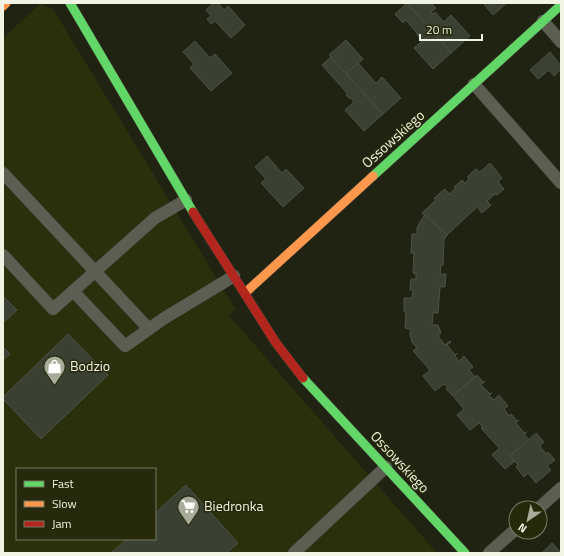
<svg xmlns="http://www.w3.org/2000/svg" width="564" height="556" viewBox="0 0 564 556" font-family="'Titillium Web',sans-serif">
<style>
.built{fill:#2b2f0c;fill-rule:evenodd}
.building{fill:#3a4032;stroke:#4c5245}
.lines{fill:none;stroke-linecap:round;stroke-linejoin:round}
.lane-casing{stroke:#3d3e32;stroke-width:13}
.fast-casing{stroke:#3d3e32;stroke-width:10}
.slow-casing{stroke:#3d3e32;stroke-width:10}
.jam-casing{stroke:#3d3e32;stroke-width:10}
.lane{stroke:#5c5e52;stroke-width:12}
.fast{stroke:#63d668;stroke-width:9}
.slow{stroke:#ff974d;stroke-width:9}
.jam{stroke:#b3261e;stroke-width:9}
.labels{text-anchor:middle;stroke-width:3;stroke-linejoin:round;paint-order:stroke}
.street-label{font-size:14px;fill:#f1f4e3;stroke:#26290c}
.poi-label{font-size:14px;fill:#f1f4e3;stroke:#26290c;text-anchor:start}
</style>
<rect width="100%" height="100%" fill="#212312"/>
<path class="built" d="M40,4L53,9L236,310L229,315L273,366L437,553H3V38ZM17,469H155V539H17Z"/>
<g class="building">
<path d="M214,3H218L224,10L228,6L245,25L231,38L215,21L211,24L207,19L211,16L206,10Z"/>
<path d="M407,3L433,32L423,40L420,36L419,37L415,31L406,20L403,23L395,14Z"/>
<path d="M407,3H431L436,8L431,12L433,14L435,12L444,22L451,15L470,36L451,53Z"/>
<path d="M483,3H507L493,15Z"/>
<path d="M433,32L451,53L433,69L414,48Z"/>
<path d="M346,40L363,59L346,74L329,55Z"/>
<path d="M195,41L210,58L215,54L232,73L211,91L190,68L194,64L183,52Z"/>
<path d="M550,52L561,66V69L554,76L549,70L538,79L530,70Z"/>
<path d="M331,57L383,114L364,131L345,110L354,102L351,98H349L346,95L347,93L322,65Z"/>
<path d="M358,63L376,83L382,77L401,98L383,114L346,74Z"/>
<path d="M267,156L282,173L286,169L304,188L283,207L261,183L266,179L255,167Z"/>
<path d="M490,163L502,178L498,182L504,189L497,195L495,194L487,201L491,205L482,213L477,207L447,235L422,213L436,200L434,198L445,189L449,194L456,188L454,187L462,180L465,183L469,179L467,177L476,169L480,172Z"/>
<path d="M425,215L447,235L444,240L443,265H441L440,274H446L445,287H440L438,313H433L432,325H438L441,333L438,336L445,345L450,341L451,342L447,345L455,355L457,353L455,356L459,361L464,356L473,367L469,370L475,377L453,396L446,389L448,387L444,384L435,391L423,376L430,370L413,351L417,348L412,342L410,335V329L405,328L406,312H404V298H412L413,290H410L411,279H416V274L413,273L414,253H411L412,234H417V228L421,220Z"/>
<path d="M3,296L17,310L3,323Z"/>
<path d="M68,334L108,375L41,439L3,399V397Z"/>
<path d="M3,347L10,354L3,360Z"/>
<path d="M477,375L483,382L485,381L481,385L490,394L492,393L489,395L494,400L499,395L508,406L504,409L509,416L511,414L517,421L519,420L516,423L524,433L527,432L524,434L529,440L510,456L515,461L505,469L492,455L499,448L481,428L483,427L479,423L470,430L457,415L464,409L453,396Z"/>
<path d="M536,433L544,442L540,446L546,454L548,452L555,460L547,466L551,470L536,483L528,473L524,477L516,467L518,465L510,456Z"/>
<path d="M186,485L238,543L227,553H111L127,539H155V513Z"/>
<path d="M552,543L561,553H542Z"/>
<path d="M552,543L561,553H542Z"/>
</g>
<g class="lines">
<defs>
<g id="lane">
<path d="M543,21L561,42"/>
<path d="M474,84L561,183"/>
<path d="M3,173L149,329"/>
<path d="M3,255L53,309L155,218L186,200"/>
<path d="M73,291L125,346L163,319L234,276"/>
<path d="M539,508L561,488"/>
<path d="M294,553L386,467"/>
<path d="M489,553L516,529"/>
</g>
<g id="fast">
<path d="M70,3L193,212"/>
<path d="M373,176L561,5"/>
<path d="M303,378L465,553"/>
</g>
<g id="slow">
<path d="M3,6L6,3"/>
<path d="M245,293L373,176"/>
</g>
<path id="jam" d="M193,212L276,343L303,378"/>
</defs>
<use href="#lane" class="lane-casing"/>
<use href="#fast" class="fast-casing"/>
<use href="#slow" class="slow-casing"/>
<use href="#jam" class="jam-casing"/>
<use href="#lane" class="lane"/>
<use href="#fast" class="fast"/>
<use href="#slow" class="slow"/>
<use href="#jam" class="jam"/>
</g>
<defs>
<symbol id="shop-pin" viewBox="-11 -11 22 30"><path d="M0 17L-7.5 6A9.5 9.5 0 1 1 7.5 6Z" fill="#a8ab9a" stroke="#26290c"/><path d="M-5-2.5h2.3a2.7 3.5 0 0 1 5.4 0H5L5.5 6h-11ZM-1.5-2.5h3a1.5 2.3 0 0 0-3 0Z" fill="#fff"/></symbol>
<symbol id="supermarket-pin" viewBox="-11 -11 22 30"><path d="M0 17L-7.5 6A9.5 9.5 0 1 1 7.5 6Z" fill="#a8ab9a" stroke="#26290c"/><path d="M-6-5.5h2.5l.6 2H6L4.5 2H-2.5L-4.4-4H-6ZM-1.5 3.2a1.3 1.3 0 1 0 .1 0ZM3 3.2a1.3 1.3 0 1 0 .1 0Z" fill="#fff"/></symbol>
</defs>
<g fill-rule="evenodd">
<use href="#shop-pin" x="42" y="354" width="25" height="34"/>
<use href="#supermarket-pin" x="176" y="494" width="25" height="34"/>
</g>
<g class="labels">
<g class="street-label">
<text transform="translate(393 139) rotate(-42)" y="5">Ossowskiego</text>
<text transform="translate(400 462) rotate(47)" y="5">Ossowskiego</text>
</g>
<g class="poi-label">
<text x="70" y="371">Bodzio</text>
<text x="204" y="511">Biedronka</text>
</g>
</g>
<rect width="564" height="556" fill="none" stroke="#f1f4e3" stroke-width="8"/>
<rect x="16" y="468" width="140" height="72" fill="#26290c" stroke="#777a62"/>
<rect x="24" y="481" width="20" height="6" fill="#63d668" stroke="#777a62"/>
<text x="52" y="488" font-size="12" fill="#f1f4e3">Fast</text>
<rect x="24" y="501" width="20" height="6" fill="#ff974d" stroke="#777a62"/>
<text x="52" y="508" font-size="12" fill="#f1f4e3">Slow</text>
<rect x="24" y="521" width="20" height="6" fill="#b3261e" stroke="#777a62"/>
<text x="52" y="528" font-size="12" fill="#f1f4e3">Jam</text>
<g transform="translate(528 520) rotate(214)"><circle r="19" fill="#26290c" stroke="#777a62"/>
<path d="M0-3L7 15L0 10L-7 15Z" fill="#a8ab9a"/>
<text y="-6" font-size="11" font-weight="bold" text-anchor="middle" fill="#f1f4e3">N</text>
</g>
<path d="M420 34v6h62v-6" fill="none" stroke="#f1f4e3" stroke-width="2"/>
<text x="426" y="34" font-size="12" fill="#f1f4e3" stroke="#26290c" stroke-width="3" paint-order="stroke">20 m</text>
</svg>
